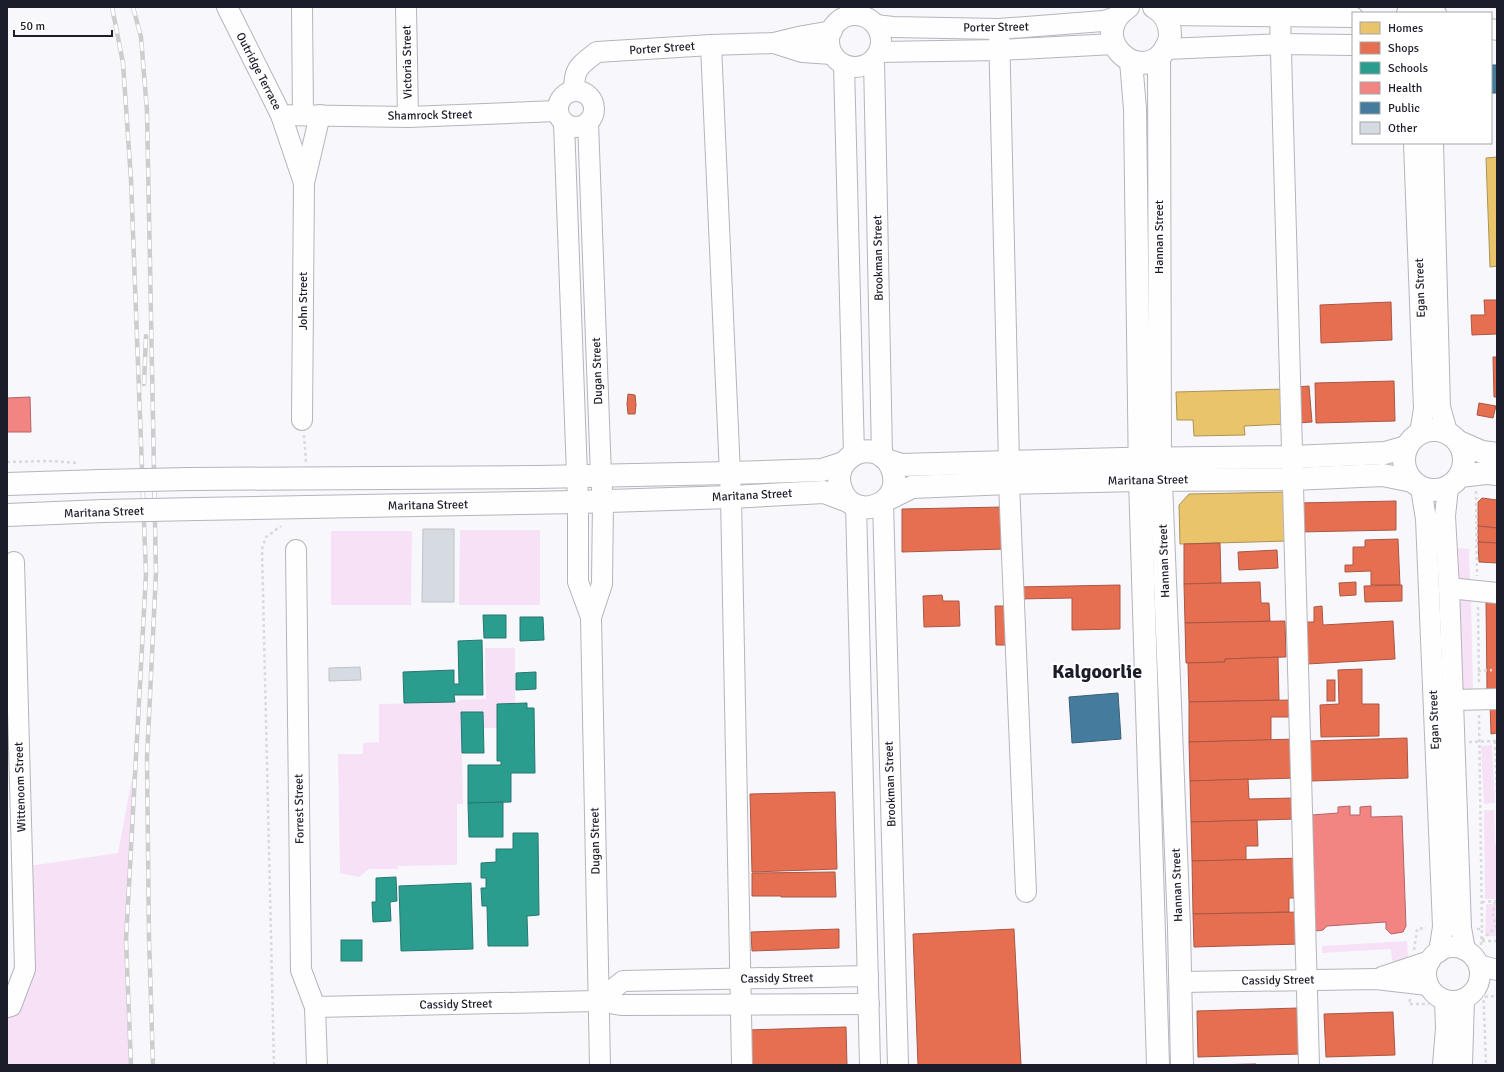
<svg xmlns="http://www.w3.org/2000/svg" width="1504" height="1072" viewBox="0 0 1504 1072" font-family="Signika,sans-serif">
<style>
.green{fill:#f7e1f6}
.homes{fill:#e9c46a;stroke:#ac9257}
.shops{fill:#e76f51;stroke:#aa5645}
.schools{fill:#2a9d8f;stroke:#267771}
.health{fill:#f28482;stroke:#b26568}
.public{fill:#457b9d;stroke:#395f7a}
.building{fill:#d6dae1;stroke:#bec2c9}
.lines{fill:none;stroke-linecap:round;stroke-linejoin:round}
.minor-casing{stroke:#b4b4bc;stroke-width:22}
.major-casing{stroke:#b4b4bc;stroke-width:24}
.highway-casing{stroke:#b4b4bc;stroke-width:24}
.path{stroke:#dadadc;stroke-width:2.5;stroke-dasharray:3 3;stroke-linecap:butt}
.minor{stroke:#fefeff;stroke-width:20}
.major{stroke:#fefeff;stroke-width:22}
.highway{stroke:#fefeff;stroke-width:22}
.rail-casing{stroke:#cdcdce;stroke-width:4.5}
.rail{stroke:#fff;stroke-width:3;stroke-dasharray:9;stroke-linecap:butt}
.major-bridge-casing{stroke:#b4b4bc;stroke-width:24;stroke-linecap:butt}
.major-bridge{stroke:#fefeff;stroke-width:22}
.labels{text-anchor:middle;stroke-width:4;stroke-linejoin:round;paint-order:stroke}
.street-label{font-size:12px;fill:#1c1d2a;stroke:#fff}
.town-label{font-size:20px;font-weight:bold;fill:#1c1d2a;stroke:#fff}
</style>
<rect width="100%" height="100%" fill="#f8f8fc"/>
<g class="green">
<path d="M460,530H540V605H459Z"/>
<path d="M331,531H412L411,605H331Z"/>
<path d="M1458,548L1469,549L1470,584L1459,582Z"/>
<path d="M1459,597H1471L1473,693H1461Z"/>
<path d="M485,648H515V704L498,728H483L482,712H461L463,804H457V865L398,866V869H369L359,877L340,873L338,754H363V743L379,742V704L459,702V700L486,699Z"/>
<path d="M1492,745L1495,803L1484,804L1481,746Z"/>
<path d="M136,757L126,940L129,1065H7V1007L25,969L22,867L118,853Z"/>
<path d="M1484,810H1494L1495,844L1497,845V899H1485Z"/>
<path d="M1486,904H1497V936H1485Z"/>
<path d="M1407,941L1408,960L1392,961L1391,949L1322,953V946Z"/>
</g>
<g class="homes">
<path d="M1497,157V266L1490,267L1486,158Z"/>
<path d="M1286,389L1287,424L1244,426L1245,435L1194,436L1193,420H1177L1176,392Z"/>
<path d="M1288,492L1289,541L1180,544L1179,505L1189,494Z"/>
</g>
<g class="shops">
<path d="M1484,300H1497V334L1472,335L1471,315H1485Z"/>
<path d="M1391,302L1392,340L1321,343L1320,305Z"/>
<path d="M1493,357H1497V397H1494Z"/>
<path d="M1394,381L1395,421L1316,423L1315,383Z"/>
<path d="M1309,386L1312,422L1298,423L1296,387Z"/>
<path d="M628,394L635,395L636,405L635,414H628L627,404Z"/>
<path d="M1479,403L1496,406L1493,418L1477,415Z"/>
<path d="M1482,498L1497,500V528L1478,526V502Z"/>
<path d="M1396,501V530L1299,532L1298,503Z"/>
<path d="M1004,507L1005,549L902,552V509Z"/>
<path d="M1478,526L1497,528V543L1478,542Z"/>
<path d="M1398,539L1400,585H1371V571L1345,572V565H1353V547H1365V540Z"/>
<path d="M1478,542L1497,543V563L1479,562Z"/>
<path d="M1220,543L1221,583L1184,584V544Z"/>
<path d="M1277,550L1278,568L1239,570L1238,552Z"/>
<path d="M1260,582L1261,603H1269L1270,621L1185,623L1184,584Z"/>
<path d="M1356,582V595L1340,596L1339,583Z"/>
<path d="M1120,585V629L1072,630V598L1017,599V587Z"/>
<path d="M1402,585V601L1365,602L1364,586Z"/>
<path d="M942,595L943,601H959L960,626L924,627L923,596Z"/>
<path d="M1486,600H1497V690H1487Z"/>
<path d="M995,606H1007L1008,645H996Z"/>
<path d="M1322,606L1323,625L1393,621L1395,659L1307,664L1305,622H1314V607Z"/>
<path d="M1285,621L1286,657L1225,659V662L1186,663L1185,623Z"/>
<path d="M1278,657L1279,700L1189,702L1188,663L1225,662V659Z"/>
<path d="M1362,669V704H1379V736L1321,737L1320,705L1339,704L1338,670Z"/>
<rect x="1327" y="680" width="8" height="21"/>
<path d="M1290,700V717H1271V740L1189,742V702Z"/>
<path d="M1497,701V733L1491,734L1490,702Z"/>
<path d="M1407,738L1408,778L1311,781L1310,741Z"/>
<path d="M1296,739L1297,778L1190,781L1189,742Z"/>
<path d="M1248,779L1249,799L1295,798L1296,819L1191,822L1190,781Z"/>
<path d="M835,792L837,869L752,872L750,794Z"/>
<path d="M1257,820L1258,846H1246V860L1192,861L1191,822Z"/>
<path d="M1302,858L1303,898H1289V912L1193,914L1192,861Z"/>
<path d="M835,872L836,897H781V896H752V873Z"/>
<path d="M1301,912V944L1194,947L1193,914Z"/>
<path d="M839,929V948L752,951L751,932Z"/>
<path d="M1014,929L1021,1065H918L913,934Z"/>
<path d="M1299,1008L1300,1054L1198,1057L1197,1011Z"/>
<path d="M1393,1012L1395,1055L1326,1057L1324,1014Z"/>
<path d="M846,1027L847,1065H747V1030Z"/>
<path d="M1256,1064V1065H1207Z"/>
</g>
<g class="schools">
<path d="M483,615H506V638H484Z"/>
<path d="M520,617H543L544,640L520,641Z"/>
<path d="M482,640L483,695H454L455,702L404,703L403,672L454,670V684H459L458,641Z"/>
<path d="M536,672V689L516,690V673Z"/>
<path d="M527,703V708H534L535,773H511V802L468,803V765H501V761H497V704Z"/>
<path d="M461,712H483L484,753H462Z"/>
<path d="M503,802V837H469L468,803Z"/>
<path d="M513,833H538L539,915L527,916L528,946H488L487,906H482L481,888H486V878H481V863L496,862V849H513Z"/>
<path d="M396,877L397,901L390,902L391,921L373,922L372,902H376V878Z"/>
<path d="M471,883L473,949L401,951L399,886Z"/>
<rect x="341" y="940" width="21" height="21"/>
</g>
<g class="health">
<path d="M30,397L31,432H7V398Z"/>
<path d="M1350,806V815H1360V807L1371,806V817L1402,816L1406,926L1403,932L1391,934L1386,929V922L1327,926L1323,930L1317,931L1314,928L1312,870H1314L1312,815L1338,813V807Z"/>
</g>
<g class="public">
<rect x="1491" y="65" width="6" height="28"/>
<path d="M1118,693L1121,739L1072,743L1069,697Z"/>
</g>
<g class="building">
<path d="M423,529H454V602H422Z"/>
<path d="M360,667L361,680L329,681V668Z"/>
</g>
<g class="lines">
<defs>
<g id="minor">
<path d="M227,7L281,115L408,117L557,111"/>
<path d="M302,7L303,114"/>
<path d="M406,7L408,117"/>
<path d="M1407,13C1416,6 1427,7 1436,13"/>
<path d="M1165,15L1353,17"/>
<circle cx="855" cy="41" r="26"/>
<path d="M1280,16L1309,1065"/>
<path d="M876,25L893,27L999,29L1103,21L1117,17"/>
<path d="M999,29L1009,462V483L1026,892"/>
<path d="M1491,29L1497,30"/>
<path d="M774,43L802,52L832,54"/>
<path d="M711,45L731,497L742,1065"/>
<path d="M1166,49L1281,44L1353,45"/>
<path d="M879,52L999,50L1114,44"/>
<path d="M874,60L882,455"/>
<path d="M844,65L854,454"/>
<path d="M574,90C574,68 579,66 597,52L711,45L774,43L803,36L832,31"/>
<circle cx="576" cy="109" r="18"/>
<path d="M281,115L304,183"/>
<path d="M588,122L601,476L603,501L602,584L591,617"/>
<path d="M564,123L578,502V582L591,617L600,1065"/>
<path d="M1414,143L1424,409L1420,433"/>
<path d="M1433,143L1440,407L1447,432"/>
<path d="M302,420L304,183L320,115"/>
<path d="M1448,487L1445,516L1449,588L1461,928L1465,950"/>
<path d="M1421,488L1426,519L1442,902L1443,927L1439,952"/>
<path d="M883,502L898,1065"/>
<path d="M856,505L870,1065"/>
<path d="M296,550L301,970L315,1007L317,1065"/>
<path d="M1449,588L1497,593"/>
<path d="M1453,700L1497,699"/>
<circle cx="1453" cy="974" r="27"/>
<path d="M1479,965L1497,970"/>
<path d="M1382,977L1430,961"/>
<path d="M1181,982L1376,979L1428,985"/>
<path d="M598,1001L623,981L868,976"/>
<path d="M7,1007L11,1006L25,969L14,562"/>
<path d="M315,1007L598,1001L621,1005L869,1004"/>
<path d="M1443,1065L1446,1028L1445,1000"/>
<path d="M1462,1065L1464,999"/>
</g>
<g id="major">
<circle cx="1434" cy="460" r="30"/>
<path d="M1459,442L1482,452L1497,454"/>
<path d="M888,461C914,502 853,526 841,489C833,468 852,447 874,452C879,453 883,457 887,460C891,462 897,463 901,465L1122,459L1292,457L1385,453L1406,447"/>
<path d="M1460,476L1486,473L1497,474"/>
<path d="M189,479L538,477L730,473L822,470L844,463"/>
<path d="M7,484L101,481"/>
<path d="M886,500L912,487L1009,483L1140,480L1293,479L1383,475L1412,481"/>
<path d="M197,509L578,502L731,497L824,492L848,501"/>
<path d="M7,515L103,511"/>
</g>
<g id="highway">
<path d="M1128,7C1087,34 1134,83 1162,54C1166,48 1170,42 1170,35C1170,23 1165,13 1154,7"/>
<path d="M1159,57L1160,458L1179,927L1182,1065"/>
<path d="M1131,61L1135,109L1140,480L1158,1065"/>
</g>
</defs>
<use href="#minor" class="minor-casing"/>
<use href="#major" class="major-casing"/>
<use href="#highway" class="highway-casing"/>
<g class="path">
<path d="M304,435L306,462"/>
<path d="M7,462L49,461L78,463"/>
<path d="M1476,491L1477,576"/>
<path d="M1478,607L1479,684"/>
<path d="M1478,671L1492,670"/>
<path d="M1495,741L1497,793"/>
<path d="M1469,742L1497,741"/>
<path d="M1482,902L1497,901"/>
<path d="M1477,929H1482L1479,715"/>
<path d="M1482,940L1496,927L1493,915L1495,901"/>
<path d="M1482,941H1497"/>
<path d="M1481,945L1482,929"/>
<path d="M1414,950L1417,929L1426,928"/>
<path d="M1483,982L1486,1065"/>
<path d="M1479,997L1497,996"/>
<path d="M1410,999L1409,1004H1429"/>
<path d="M274,1065L262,549L266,537L281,526"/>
</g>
<use href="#minor" class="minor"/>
<use href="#major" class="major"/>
<use href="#highway" class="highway"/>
<defs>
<g id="rail">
<path d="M112,7L123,63L131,180L146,574L126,940L131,1065"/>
<path d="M133,7L141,37L147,111L156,573L147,757L149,938L153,1065"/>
<path d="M144,384L146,336"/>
</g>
</defs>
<use href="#rail" class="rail-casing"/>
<use href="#rail" class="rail"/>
<defs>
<g id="major-bridge">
<path d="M101,481L189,479"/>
<path d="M103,511L197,509"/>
</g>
</defs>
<use href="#major-bridge" class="major-bridge-casing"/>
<use href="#major-bridge" class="major-bridge"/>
</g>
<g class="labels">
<g class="street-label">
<text transform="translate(996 27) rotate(-1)" y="4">Porter Street</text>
<text transform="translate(662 48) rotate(-4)" y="4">Porter Street</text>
<text transform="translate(407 62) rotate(-91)" y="4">Victoria Street</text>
<text transform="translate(259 71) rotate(63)" y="4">Outridge Terrace</text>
<text transform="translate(430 115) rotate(-1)" y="4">Shamrock Street</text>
<text transform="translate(1159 237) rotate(-90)" y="4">Hannan Street</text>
<text transform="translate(878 258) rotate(-91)" y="4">Brookman Street</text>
<text transform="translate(1420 288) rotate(-92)" y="4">Egan Street</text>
<text transform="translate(303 301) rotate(-90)" y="4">John Street</text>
<text transform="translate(597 371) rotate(-92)" y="4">Dugan Street</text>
<text transform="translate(1148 480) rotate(-1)" y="4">Maritana Street</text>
<text transform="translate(752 495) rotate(-3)" y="4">Maritana Street</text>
<text transform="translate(428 505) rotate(-1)" y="4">Maritana Street</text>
<text transform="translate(104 512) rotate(-2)" y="4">Maritana Street</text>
<text transform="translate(1164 561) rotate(-92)" y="4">Hannan Street</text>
<text transform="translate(1434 720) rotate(-92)" y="4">Egan Street</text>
<text transform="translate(890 784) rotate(-92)" y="4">Brookman Street</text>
<text transform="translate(20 787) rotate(-92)" y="4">Wittenoom Street</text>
<text transform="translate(299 809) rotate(-91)" y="4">Forrest Street</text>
<text transform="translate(595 841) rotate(-91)" y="4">Dugan Street</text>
<text transform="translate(1177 885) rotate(-92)" y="4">Hannan Street</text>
<text transform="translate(777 978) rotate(-1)" y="4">Cassidy Street</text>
<text transform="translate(1278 980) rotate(-1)" y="4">Cassidy Street</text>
<text transform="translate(456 1004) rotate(-1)" y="4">Cassidy Street</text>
</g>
<g class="town-label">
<text x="1097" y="678">Kalgoorlie</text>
</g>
</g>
<rect width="1504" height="1072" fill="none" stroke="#1c1d2a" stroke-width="16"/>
<rect x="1352" y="12" width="140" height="132" fill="#ffffff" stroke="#a4a5aa"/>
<rect x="1360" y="22" width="20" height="12" fill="#e9c46a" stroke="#a4a5aa"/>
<text x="1388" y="32" font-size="12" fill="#1c1d2a">Homes</text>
<rect x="1360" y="42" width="20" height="12" fill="#e76f51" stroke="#a4a5aa"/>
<text x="1388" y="52" font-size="12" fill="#1c1d2a">Shops</text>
<rect x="1360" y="62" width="20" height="12" fill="#2a9d8f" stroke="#a4a5aa"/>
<text x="1388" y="72" font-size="12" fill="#1c1d2a">Schools</text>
<rect x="1360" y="82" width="20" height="12" fill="#f28482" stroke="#a4a5aa"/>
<text x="1388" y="92" font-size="12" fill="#1c1d2a">Health</text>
<rect x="1360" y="102" width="20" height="12" fill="#457b9d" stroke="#a4a5aa"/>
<text x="1388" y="112" font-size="12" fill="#1c1d2a">Public</text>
<rect x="1360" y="122" width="20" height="12" fill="#d6dae1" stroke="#a4a5aa"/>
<text x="1388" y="132" font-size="12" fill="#1c1d2a">Other</text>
<path d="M14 30v6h98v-6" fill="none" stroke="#1c1d2a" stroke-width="2"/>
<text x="20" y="30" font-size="12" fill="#1c1d2a" stroke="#ffffff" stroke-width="3" paint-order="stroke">50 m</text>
</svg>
